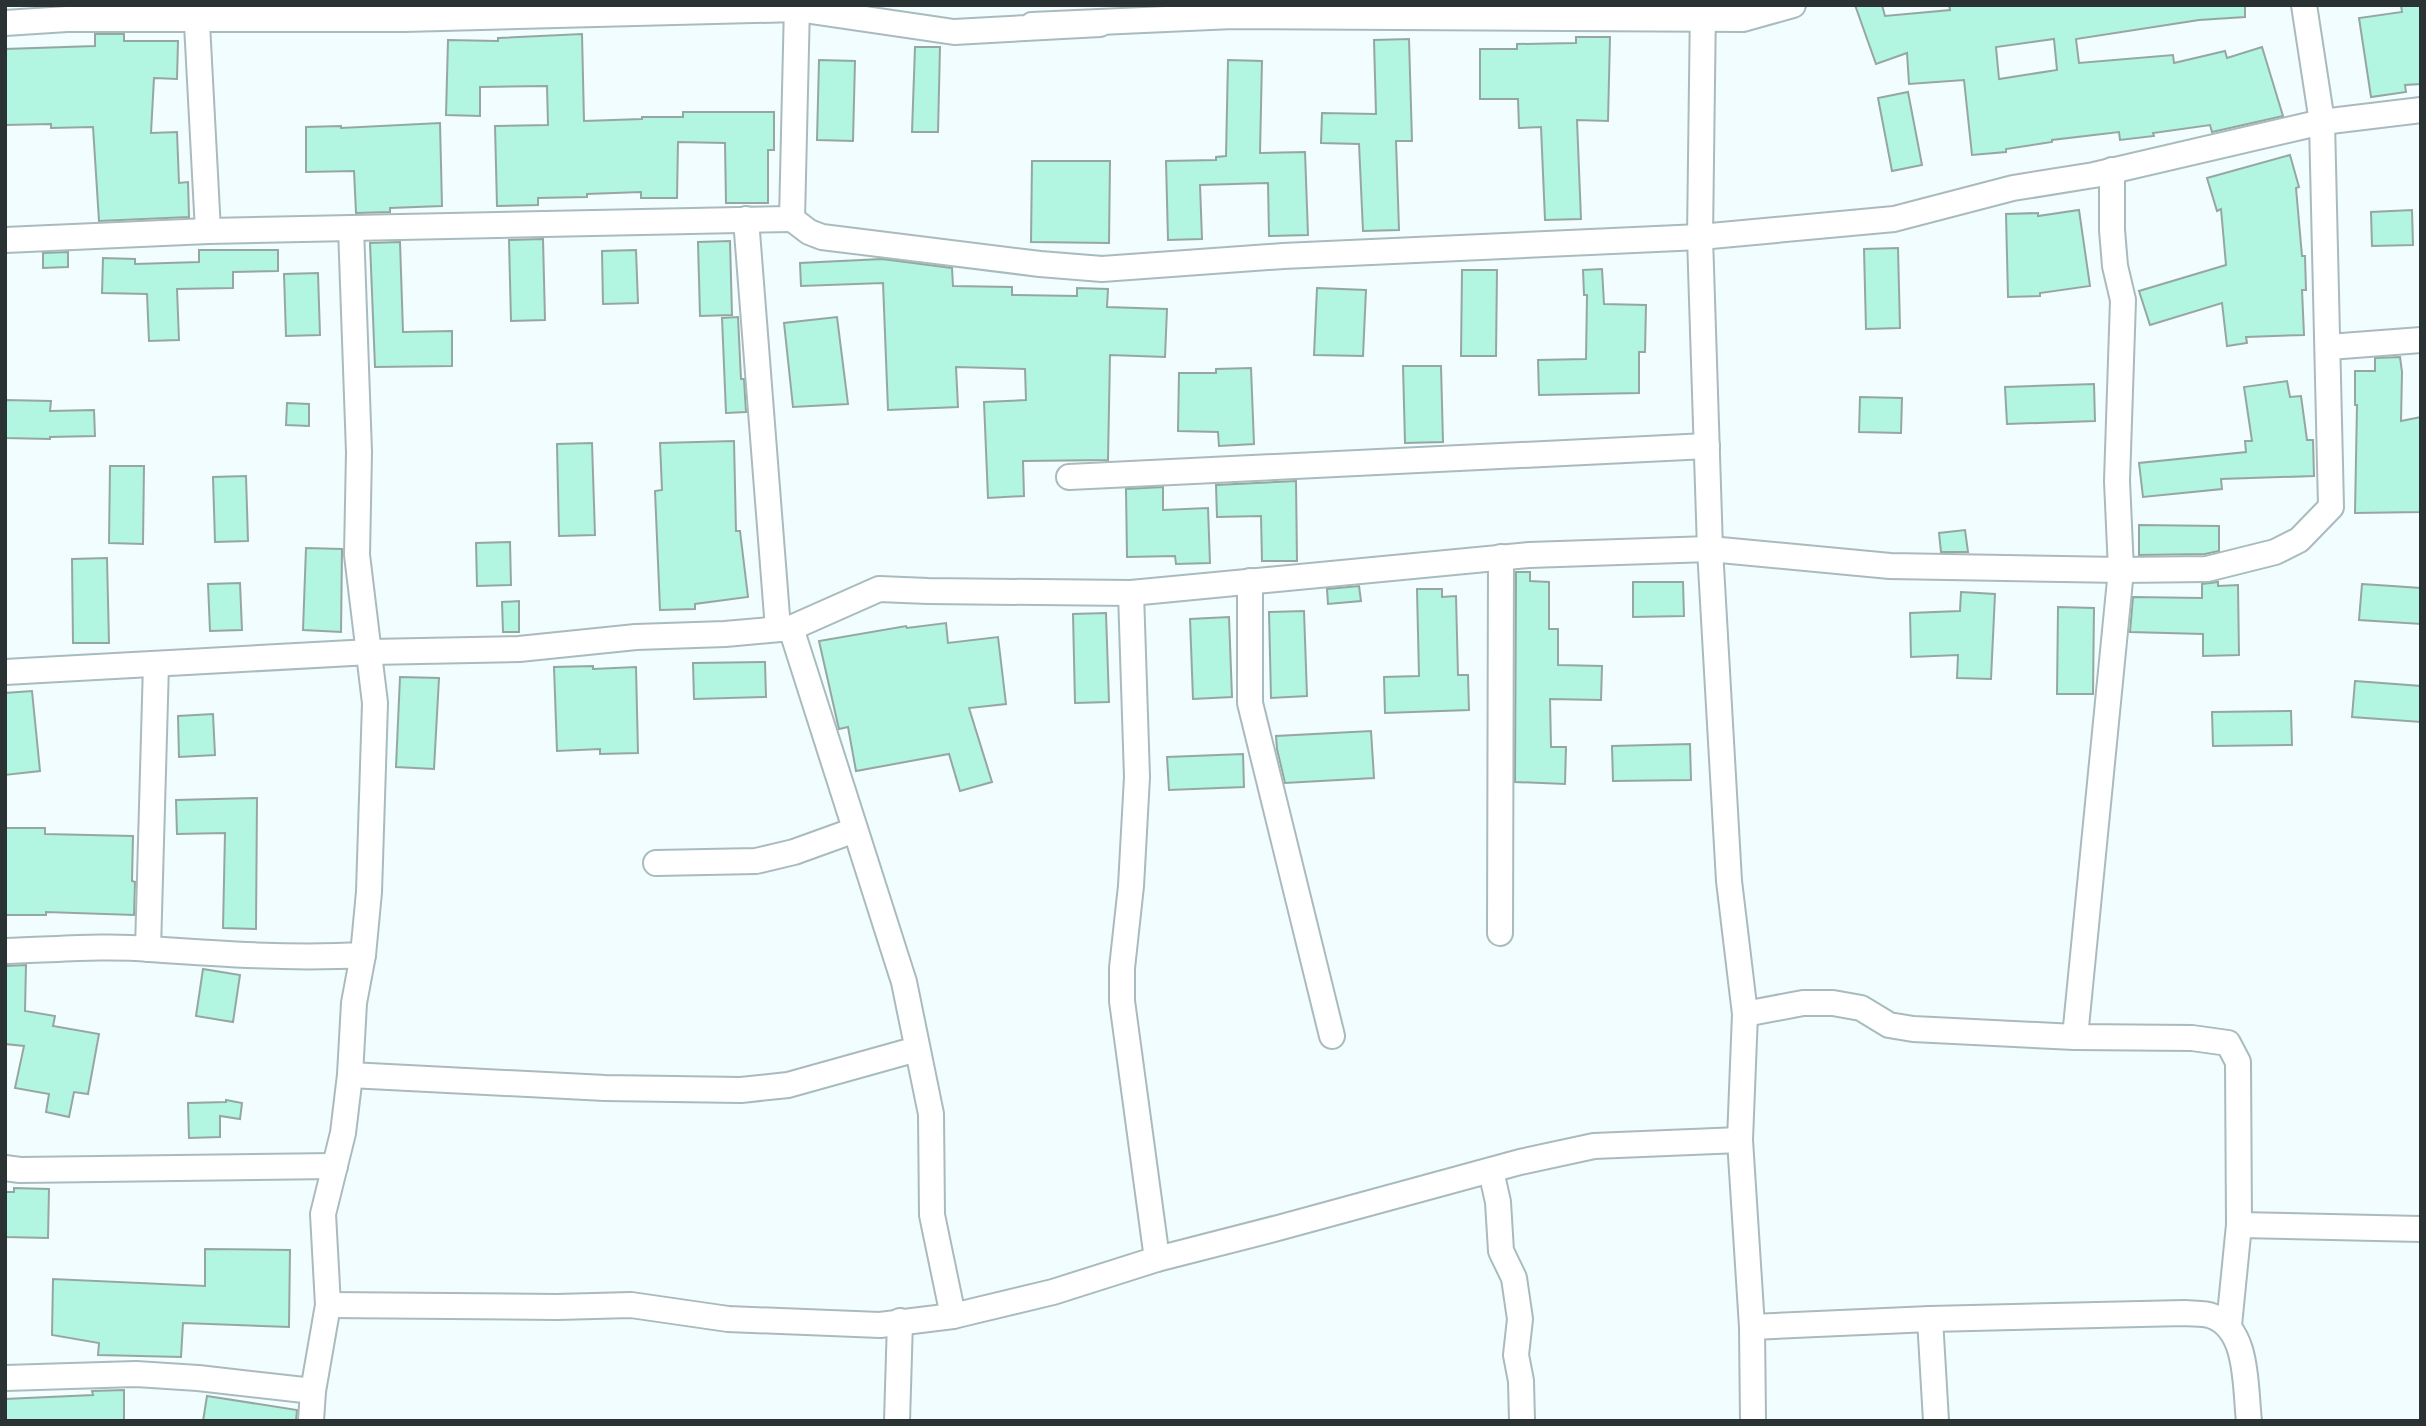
<svg xmlns="http://www.w3.org/2000/svg" width="2426" height="1426" viewBox="0 0 2426 1426" font-family="Karla,sans-serif">
<style>
.building{fill:#b2f5e0;stroke:#96a7a1;stroke-width:2;fill-rule:evenodd}
.lines{fill:none;stroke-linecap:round;stroke-linejoin:round}
.minor-casing{stroke:#a9bbbd;stroke-width:28}
.minor{stroke:#fff;stroke-width:24}
</style>
<rect width="100%" height="100%" fill="#f1fdfe"/>
<g class="building">
<path d="M1855,5H1882L1885,16L1950,10L1949,5H2245V17L2199,20L2076,39L2079,63L2173,55L2174,63L2225,51L2227,58L2262,47L2283,116L2212,132L2210,125L2153,133L2154,136L2120,140L2119,132L2052,140V142L2006,149V152L1972,155L1964,80L1909,84L1907,53L1876,64ZM2054,39L2057,70L1999,79L1996,47Z"/>
<path d="M2401,5H2421V84L2405,85L2406,92L2371,97L2359,18L2402,12Z"/>
<path d="M95,34H124V41H178L177,79L154,78L151,133L177,132L179,183L188,182L189,217L99,221L93,127L51,128V124L5,125V49L95,46Z"/>
<path d="M582,34L584,121L642,119V117H683V112H774V150H768V203H726L725,143L678,142L677,198H641V192L587,194V197L538,198V205L497,206L495,126L548,125L547,86L480,87V116L446,115L448,40L498,41V38Z"/>
<path d="M1576,37H1610L1608,121L1577,120L1581,219L1545,220L1541,127L1519,128L1518,99H1480V49H1517V44L1576,43Z"/>
<path d="M1409,39L1412,141H1396L1399,230L1363,231L1359,144L1321,143L1322,113L1376,114L1374,40Z"/>
<path d="M915,47H940L938,132H912Z"/>
<path d="M819,60L855,61L853,141L817,140Z"/>
<path d="M1228,60L1262,61L1260,153L1305,152L1308,235L1269,236L1268,183L1200,185L1202,239L1168,240L1166,161L1216,160V157L1226,156Z"/>
<path d="M1908,92L1922,165L1892,171L1878,98Z"/>
<path d="M440,123L442,206L390,208V212L356,213L354,171L306,172V127L341,126V128Z"/>
<path d="M2290,155L2299,187L2296,188L2302,256H2305L2306,290H2302L2304,335L2246,337L2247,343L2227,346L2222,303L2150,325L2139,291L2226,265L2221,209L2217,211L2207,178Z"/>
<path d="M1032,161H1110L1109,243L1031,242Z"/>
<path d="M2079,210L2090,286L2040,293V296L2008,297L2006,214L2038,213V216Z"/>
<path d="M2412,210L2413,245L2372,246L2371,212Z"/>
<path d="M543,239L545,320L511,321L509,240Z"/>
<path d="M730,241L732,315L700,316L698,242Z"/>
<path d="M400,242L403,332L452,331V366L375,367L370,243Z"/>
<path d="M1898,248L1900,328L1866,329L1864,249Z"/>
<path d="M199,250H278V271L233,272V288L177,289L179,340L149,341L147,294L102,293L103,258L135,259V264L199,262Z"/>
<path d="M636,250L638,303L603,304L602,251Z"/>
<path d="M68,252V267L43,268V253Z"/>
<path d="M882,259L952,268L953,286L1012,287V295L1077,296V288L1108,289L1107,307L1167,309L1165,357L1110,355L1108,460L1023,461L1024,496L988,498L984,402L1026,400L1025,369L956,367L958,407L888,410L883,283L801,286L800,263Z"/>
<path d="M1602,269L1604,304L1646,305L1645,352H1639V393L1539,395L1538,360L1586,359L1587,295H1584L1583,270Z"/>
<path d="M1462,270H1497L1496,356H1461Z"/>
<path d="M318,273L320,335L286,336L284,274Z"/>
<path d="M1317,288L1366,290L1363,356L1314,355Z"/>
<path d="M738,317L741,379H744L746,412L726,413L722,318Z"/>
<path d="M837,317L848,404L793,407L784,323Z"/>
<path d="M2400,357L2402,372L2401,421L2421,417V512L2355,513L2357,405H2355V371H2375V358Z"/>
<path d="M1403,366H1441L1443,442L1405,443Z"/>
<path d="M1251,368L1254,444L1219,446L1218,432L1178,431L1179,373H1216V369Z"/>
<path d="M2287,381L2290,397L2301,396L2307,440H2313L2314,476L2221,479L2222,489L2143,497L2139,463L2246,452L2245,441H2252L2244,387Z"/>
<path d="M2094,384L2095,421L2007,424L2005,387Z"/>
<path d="M1860,397L1902,398L1901,433L1859,432Z"/>
<path d="M5,400L51,401L50,411L94,410L95,436L50,437V439L5,438Z"/>
<path d="M287,403L309,404V426L286,425Z"/>
<path d="M734,441L736,531H740L748,597L695,604V609L660,610L655,491L662,490L660,443Z"/>
<path d="M592,443L595,535L559,536L557,444Z"/>
<path d="M110,466H144L143,544L109,543Z"/>
<path d="M246,476L248,541L215,542L213,477Z"/>
<path d="M1296,481L1297,561H1262L1261,516L1217,517L1216,485Z"/>
<path d="M1163,487V510L1208,508L1210,563L1176,564L1175,556L1127,557L1126,489Z"/>
<path d="M2139,525L2219,526V551L2205,554L2139,555Z"/>
<path d="M1965,530L1968,552H1941L1939,533Z"/>
<path d="M510,542L511,585L477,586L476,543Z"/>
<path d="M306,548L342,549L341,632L303,630Z"/>
<path d="M107,558L109,643H73L72,559Z"/>
<path d="M1516,572H1530V581L1549,582V629H1558V665L1602,666L1601,700L1550,699L1551,747H1566L1565,784L1515,782Z"/>
<path d="M1633,582H1683L1684,616L1633,617Z"/>
<path d="M2218,582V586L2238,585L2239,655L2203,656V634L2130,632L2133,597L2202,598V584Z"/>
<path d="M240,583L242,630L210,631L208,584Z"/>
<path d="M2362,584L2421,588V624L2359,620Z"/>
<path d="M1359,586L1361,601L1328,604L1327,589Z"/>
<path d="M1417,589H1442V597L1456,596L1458,675H1468L1469,710L1385,713L1384,677L1419,676Z"/>
<path d="M1961,592L1995,594L1991,679L1957,678L1958,655L1911,657L1910,613L1960,611Z"/>
<path d="M519,601V632H503L502,602Z"/>
<path d="M2058,607L2094,608L2093,694H2057Z"/>
<path d="M1304,611L1307,696L1271,698L1269,612Z"/>
<path d="M1106,613L1109,702L1075,703L1073,614Z"/>
<path d="M1229,617L1232,697L1193,699L1190,619Z"/>
<path d="M946,623L948,643L998,637L1006,704L969,708L992,782L960,791L949,754L856,771L848,727L839,729L838,725L819,641L906,626L907,628Z"/>
<path d="M765,662L766,697L694,699L693,663Z"/>
<path d="M593,666V669L636,667L638,753L600,754V749L557,751L554,667Z"/>
<path d="M400,677L439,678L434,769L396,767Z"/>
<path d="M2355,681L2421,686V722L2352,717Z"/>
<path d="M32,691L40,771L5,775V693Z"/>
<path d="M2291,711L2292,745L2213,746L2212,712Z"/>
<path d="M213,714L215,755L179,757L178,716Z"/>
<path d="M1371,731L1374,778L1285,783L1277,749L1276,736Z"/>
<path d="M1690,744L1691,780L1613,781L1612,746Z"/>
<path d="M1243,754L1244,787L1169,790L1167,757Z"/>
<path d="M257,798L256,929L223,928L225,833L177,834L176,800Z"/>
<path d="M5,828H45V834L133,836L132,881L135,882L134,915L46,912V915H5Z"/>
<path d="M26,965L25,1011L55,1016L53,1026L99,1034L88,1094L74,1092L69,1117L46,1112L49,1094L15,1088L24,1046L5,1044V966Z"/>
<path d="M203,969L240,975L233,1022L196,1016Z"/>
<path d="M226,1100L242,1103L240,1119L220,1116V1137L189,1138L188,1103L226,1102Z"/>
<path d="M14,1188L49,1189L48,1238L5,1237V1192H14Z"/>
<path d="M205,1249L290,1250L289,1327L183,1323L181,1357L98,1355L99,1343L52,1335L53,1279L205,1286Z"/>
<path d="M124,1390V1421H5V1399L93,1395L92,1391Z"/>
<path d="M207,1396L297,1410L296,1421H203Z"/>
</g>
<g class="lines">
<defs>
<g id="minor">
<path d="M196,5L208,231"/>
<path d="M1703,5L1700,237L1710,549L1729,881L1745,1014L1740,1140L1752,1327L1753,1421"/>
<path d="M5,23L67,19H404L797,9L954,32L1100,24L1032,25L1233,16L1743,19L1793,5"/>
<path d="M746,219L778,629"/>
<path d="M792,219L809,232L822,237L1040,264L1102,269L1283,256L1700,237L1894,219L2013,188L2094,175L2322,122L2421,110"/>
<path d="M5,240L208,231L792,219L797,5"/>
<path d="M2329,347L2421,340"/>
<path d="M1069,477L1707,446"/>
<path d="M1250,581V703L1332,1036"/>
<path d="M1131,593L1137,777L1131,886L1122,968V1001L1157,1259"/>
<path d="M791,628L904,982L931,1114L932,1215L953,1316"/>
<path d="M5,672L370,652L519,649L636,637L725,634L791,628L879,589L928,591L1131,593L1529,555L1710,549L1890,566L2121,570L2207,569L2275,552L2299,540L2331,507L2322,122L2304,5"/>
<path d="M656,863L756,861L794,852L855,830"/>
<path d="M1500,933L1501,557"/>
<path d="M148,949L156,664"/>
<path d="M5,951C53,950 102,945 150,949C221,954 292,959 363,955L369,892L375,703L357,555L359,452L351,228"/>
<path d="M1745,1014L1803,1003H1833L1861,1008L1889,1025L1913,1029L2075,1037L2192,1038L2228,1043L2238,1062L2239,1225L2229,1325"/>
<path d="M2075,1037L2121,570L2117,481L2123,300L2115,266L2112,230V170"/>
<path d="M350,1075L605,1088L741,1090L788,1085L917,1049"/>
<path d="M5,1168L20,1170L335,1166"/>
<path d="M1491,1171L1498,1202L1501,1251L1514,1278L1520,1319L1516,1355L1521,1381L1522,1421"/>
<path d="M2239,1225L2421,1229"/>
<path d="M328,1305L557,1307L631,1305L728,1319L880,1325L953,1316L1053,1292L1157,1259L1278,1228L1520,1162L1594,1146L1740,1140"/>
<path d="M1930,1319L1936,1421"/>
<path d="M1752,1327L1930,1319L2184,1313C2193,1314 2204,1313 2212,1316C2249,1329 2245,1388 2249,1421"/>
<path d="M5,1378L136,1374L198,1378L313,1391"/>
<path d="M311,1421L313,1391L328,1305L323,1214L343,1133L350,1075L354,1003L363,955"/>
<path d="M897,1421L900,1321"/>
</g>
</defs>
<use href="#minor" class="minor-casing"/>
<use href="#minor" class="minor"/>
</g>
<rect width="2426" height="1426" fill="none" stroke="#2b3233" stroke-width="14"/>
</svg>
